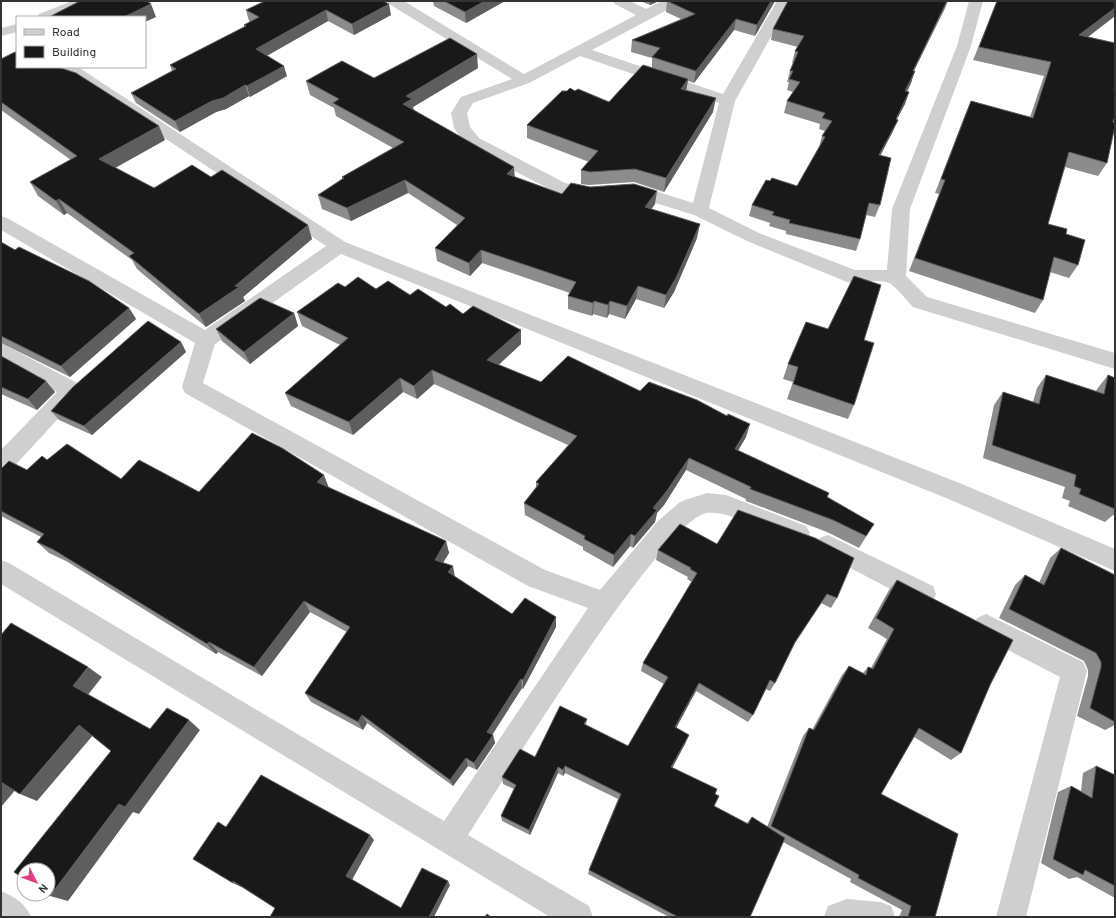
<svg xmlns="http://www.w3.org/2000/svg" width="1116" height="918" viewBox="0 0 1116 918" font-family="Overpass,sans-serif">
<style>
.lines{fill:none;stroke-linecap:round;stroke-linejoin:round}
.minor{fill:#cfcfcf;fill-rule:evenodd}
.wall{fill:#8c8c8c}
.shaded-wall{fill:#5e5e5e}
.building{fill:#191919;stroke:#5e5e5e}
</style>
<rect width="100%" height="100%" fill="#fff"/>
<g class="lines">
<g class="minor">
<path d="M72,1H91L89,4L57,17H37L39,14Z"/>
<path d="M387,1H404L524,74L636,15L615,4L613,1H630L646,9L662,1H680L678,4L592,50L723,94L777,1H791L735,101L709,208L759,233L855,270H887L892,209L957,46L969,1H983L971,46L910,209L906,276L927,297L1115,353V369L913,307C906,300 899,290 891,284C880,277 860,285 847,282L747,241L694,215L633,196L589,199L555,192L467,146L454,128L451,113L461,97L512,79L389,4ZM580,56L719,103L693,203L634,184L589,187L565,183L479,138L470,127L467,113L473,103L529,83Z"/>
<path d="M17,24V32L1,36V28Z"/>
<path d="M60,67H78L345,242L962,484L1115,549V571L946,498L341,254L215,344L203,383L545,570L600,590L658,521L680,502L688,499L707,493L726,495L806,526L810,533L806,540L798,543C776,535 729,510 707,513C663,518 500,786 468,835L589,906L593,917H550L1,584V560L9,563L444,821L588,608L528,586L185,393L182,387L195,343L1,230V216L7,218L205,330L326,246L63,70Z"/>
<path d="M1,343L79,384L82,390L79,396L9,472L1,474V450L57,392L1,360Z"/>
<path d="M828,535L933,586L936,594L933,602L924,605L915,602L820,552L816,545L820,538Z"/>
<path d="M986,614L1083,662L1087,671L1026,917H996L1060,677L977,634L974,626L977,618Z"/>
<path d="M1,891C15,897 25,903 31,917H1Z"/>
<path d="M847,899L880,902L891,906L895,917H824L828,906Z"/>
</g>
</g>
<g class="wall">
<path d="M265,1L391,15L354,35L328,21L267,56L287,76L250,97L249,96L226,109L216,112L180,132L136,103L131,93L172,71L170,65L245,27L244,25L250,22L249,21L246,10Z"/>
<path d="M433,1H505L466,23L434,6Z"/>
<path d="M640,1H659L650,5Z"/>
<path d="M667,1H775L755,36L734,30L694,83L688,81L686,90L713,112L664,192L634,182L589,185L581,184V170L589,162L527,138V125L575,91L609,102L652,67V58L631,52L632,40L681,19L666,12Z"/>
<path d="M948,1L944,10L914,71L911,83L907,92H909L905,104L897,119L898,120L893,131L880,155V205L875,217L866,215L860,239L856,251L786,234V231L769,226L770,223L749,216L752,205L770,181L797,186L819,147L822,136L825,131L819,129L820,124L784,113L787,101L793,92L787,90L789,82H787L790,71L793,63H792L795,51L798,47L771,40L773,29Z"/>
<path d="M997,1H1115V16L1088,37L1114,90L1113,122L1107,163L1098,176L1065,167L1048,224L1066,234L1078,265L1069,278L1050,272L1043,300L1035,313L909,271L939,194L935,193L965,115L971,101L1030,117L1044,76L973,60Z"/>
<path d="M1,59L165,140L115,168L154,188L211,177L312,239L243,297L245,301L206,327L137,269L132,260L67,213L64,215L38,196L30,182L71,160L1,110Z"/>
<path d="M478,68L413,107L414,110L514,177L562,194L655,204L651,209L697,238L674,292L664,308L636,299L625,319L609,314L607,318L593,314L592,316L568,309V296L570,293L482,263L470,276L437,261L435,248L457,225L408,193L351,221L322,209L318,195L342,179V177L393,148L336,116L334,108L310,95L306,81L374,78Z"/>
<path d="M1,242L15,250L129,308L136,319L70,377L1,343Z"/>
<path d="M345,287L376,289L410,295L463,314L521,330V344L498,365L541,382L640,391L746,437L738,451L829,493L827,497L874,524L859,548L827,532L746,501V499L686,470L664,505L657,513L655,522L633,548L630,546L613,567L583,550V547L525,515L524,503L536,487V482L568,445L434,384L417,399L403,392L353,435L291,406L285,393L340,345L302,326L297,312Z"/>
<path d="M294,313L298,326L250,364L222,341L216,329Z"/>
<path d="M864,340L854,405L848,419L787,399L793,382L783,379L788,364Z"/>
<path d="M181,342L186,352L92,435L59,420L51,411Z"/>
<path d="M1,356L55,392L37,410L1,394Z"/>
<path d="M1046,375L1096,391L1097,389L1108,375L1115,378V516L1113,515L1105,522L1068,506L1070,501L1062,498L1065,487L983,458L994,405L1003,392L1033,402L1037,388Z"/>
<path d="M47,460L121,479L199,492L329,488L446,541L449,553L443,562L455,577L512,614L556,627L523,689L522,688L492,734L493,735L495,743L477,770L468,766L453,786L367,723L363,730L311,702L305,693L347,632L310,612L262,676L218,652L216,654L66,561L49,553L37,542L41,537L3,517L1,515V469L27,470Z"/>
<path d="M717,544L837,598L831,608L821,603L794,645L775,683L770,691L766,689L753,715L748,722L696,691L676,727L686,742L672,768L715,794L714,806L747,823L752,817L767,827L803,736L809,728L812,730L842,675L849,666L863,673L868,667L871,668L887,639L868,628L889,590L897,580L990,685L961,753L951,760L914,737L881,794L935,917H899L902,910L850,882L851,879L783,842L750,917H669L588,874L589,870L618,799L565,773L563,776L558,773L530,835L502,821L501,816L514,789L503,784L502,777L535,757L587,719L586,725L628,746L664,684L641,671L643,663L692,582L687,579L688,577L656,560L658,550Z"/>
<path d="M1061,548L1115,575V725L1105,730L1077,716L1088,676V670L1084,661L999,618L1015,585L1025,575L1039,583L1050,558Z"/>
<path d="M1096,766L1115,775V898L1077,877L1069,879L1041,863L1058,792L1071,786L1081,791L1083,773Z"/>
</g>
<g class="shaded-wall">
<path d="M485,1H505L466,23L465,12Z"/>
<path d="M650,1H659L650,5Z"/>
<path d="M771,1H775L755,36L757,25Z"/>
<path d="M948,1L944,10L908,82L913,71Z"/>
<path d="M151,4L156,17L145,22V17H124Z"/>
<path d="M389,4L391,15L354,35L352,24Z"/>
<path d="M1115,8V16L1072,49L1079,35Z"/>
<path d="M326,10L328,21L259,60L256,49Z"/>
<path d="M736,19L734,30L694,83L696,71Z"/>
<path d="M477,54L478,68L413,107L414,113L403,104L406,96Z"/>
<path d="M284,66L287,76L250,97L247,86Z"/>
<path d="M915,71L911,83L901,103L905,91Z"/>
<path d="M688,79L686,93L681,89Z"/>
<path d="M245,85L249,96L226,109L216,112L180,132L175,121L212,101Z"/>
<path d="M909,92L905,104L891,130L896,119Z"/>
<path d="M716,98L713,112L664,192L666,178Z"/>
<path d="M898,120L893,131L875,166L879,155Z"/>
<path d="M159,126L165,140L106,173L99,159Z"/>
<path d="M514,167L515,180L507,174Z"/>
<path d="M405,180L408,193L351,221L347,208Z"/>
<path d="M657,191L655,204L643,221L645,207Z"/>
<path d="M59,199L67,213L64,215L56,201Z"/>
<path d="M700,224L697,238L674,292L664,308L666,295Z"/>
<path d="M308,225L312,239L243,297L245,301L206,327L199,314L235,286Z"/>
<path d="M481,250L482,263L470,276L469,263Z"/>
<path d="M638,286L636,299L625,319L627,306Z"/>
<path d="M594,301L593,314L592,316L593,303Z"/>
<path d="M610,301L609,314L607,318L608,305Z"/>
<path d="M129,308L136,319L70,377L61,366Z"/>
<path d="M294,313L298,326L250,364L244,352Z"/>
<path d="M521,330V344L489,374L487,360Z"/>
<path d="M181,342L186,352L92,435L84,426Z"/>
<path d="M432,370L434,384L417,399L414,386Z"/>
<path d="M400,378L403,392L353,435L349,422Z"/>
<path d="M46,381L55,392L37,410L28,399Z"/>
<path d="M750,424L746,437L731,462L735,449Z"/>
<path d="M689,458L686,470L664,505L657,513L655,522L633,548L635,536L653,508Z"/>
<path d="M324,475L329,488L317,482Z"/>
<path d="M631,534L630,546L613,567L614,555Z"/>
<path d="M446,541L449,553L438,571L435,560Z"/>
<path d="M453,566L455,577L448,572Z"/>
<path d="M304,601L310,612L262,676L254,667Z"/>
<path d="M556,617V627L523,689V680Z"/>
<path d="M209,642L218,652L216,654L207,644Z"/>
<path d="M88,667L102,677L87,696L73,686Z"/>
<path d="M521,679L522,688L489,740L487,732Z"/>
<path d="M699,683L696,691L673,734L675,727Z"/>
<path d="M362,715L367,723L363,730L358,722Z"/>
<path d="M189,720L200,730L139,814L133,812L68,901L50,896L119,804Z"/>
<path d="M79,725L94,734L37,801L20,794Z"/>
<path d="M493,735L495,743L477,770L474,763Z"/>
<path d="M689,735L686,742L669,774L671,767Z"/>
<path d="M466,758L468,766L453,786L450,780Z"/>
<path d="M565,766V773L563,776V770Z"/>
<path d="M558,767V773L530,835L529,830Z"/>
<path d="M1,781L17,788L1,807Z"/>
<path d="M370,835L374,840L352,880L346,876Z"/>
<path d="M233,881L242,885L241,887L233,883Z"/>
<path d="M448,881L450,885L434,917H429Z"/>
</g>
<g class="building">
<path d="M80,1H147L151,4L124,17H49Z"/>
<path d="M265,1H383L389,4L352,24L326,10L256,49L284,66L247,86L245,85L223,98L212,101L175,121L131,93L176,69L170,65L246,26L244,25L259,17L246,10Z"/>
<path d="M444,1H485L465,12Z"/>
<path d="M667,1H771L757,25L736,19L696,71L652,57L660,48L632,40L695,14Z"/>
<path d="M788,1H947L913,71H915L905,91L909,92L896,119L898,120L879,155L891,158L880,205L869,203L860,239L789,223L790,220L772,215L774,212L752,205L766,180L770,181L772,178L797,186L825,137L822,136L832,121L822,118L825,113L787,101L800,82L789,79L793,71H790L798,52L795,51L804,36L773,29Z"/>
<path d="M997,1H1115V8L1079,35L1115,43V83L1114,90H1115V116L1113,122L1115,123V126L1107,163L1069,152L1048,224L1067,229L1066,234L1085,240L1078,265L1054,257L1043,300L915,258L945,180L941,179L971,101L1033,118L1051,62L979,47Z"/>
<path d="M450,38L477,54L406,96L412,99L403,104L514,167L507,174L562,194L571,183L590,187L634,184L657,191L645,207L700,224L676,278L666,295L638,286L627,306L610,301L608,305L594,301L593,303L568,296L576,282L481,250L469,263L435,248L465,218L405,180L347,208L318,195L344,178L342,177L404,142L333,103L339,99L306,81L342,61L374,78Z"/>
<path d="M15,52H17V67H58L76,73L159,126L99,159L154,188L192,165L211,177L222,170L308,225L235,286L239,287L199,314L129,256L134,253L59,199L56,201L30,182L77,156L1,102V59Z"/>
<path d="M643,65L688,79L681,89L716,98L666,178L635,169L590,172L581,170L598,151L527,125L562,91H567L570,88L575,91L578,89L609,102Z"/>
<path d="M1,242L15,250L19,247L89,281L129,308L61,366L1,336Z"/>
<path d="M854,276L881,285L864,340L874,343L854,405L793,384L798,367L788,364L806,322L828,329Z"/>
<path d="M358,277L376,289L388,281L410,295L418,289L446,307L450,304L463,314L473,306L521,330L487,360L541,382L568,356L640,391L649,382L697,400L727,416L728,414L750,424L735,449L829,493L827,497L874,524L866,536L833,520L750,489L751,487L689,458L666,492L653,508L657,510L635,536L631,534L614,555L584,539L585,536L524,503L539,484L536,482L577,436L432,370L414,386L400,378L349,422L285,393L348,338L297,312L338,283L345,287Z"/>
<path d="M260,298L294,313L244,352L216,329Z"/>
<path d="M148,321L181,342L84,426L51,411L73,387Z"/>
<path d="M1,356L46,381L28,399L1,387Z"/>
<path d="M1046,375L1104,394L1108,375L1115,378V509L1079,494L1081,489L1074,486L1076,475L992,445L1003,392L1039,404Z"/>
<path d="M252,433L282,448L324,475L317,482L446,541L435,560L453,566L448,572L512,614L525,598L556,617L523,680L521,679L487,732L493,735L474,763L466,758L450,780L362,715L358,722L305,693L350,627L304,601L254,667L209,642L207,644L54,550L37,542L44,534L1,511V469L9,461L27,470L42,456L47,460L67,444L121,479L139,460L199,492Z"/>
<path d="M738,510L815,538L854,558L837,598L827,594L795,642L775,683L770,680L753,715L699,683L675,727L689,735L671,767L717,789L715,794L719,796L714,806L748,824L752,817L785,838L750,917H678L589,870L621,794L565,766L563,770L558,767L529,830L501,816L516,785L502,777L520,749L535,757L560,706L587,719L584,724L628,746L668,677L643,663L697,573L690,569L691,568L658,550L680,524L717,544Z"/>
<path d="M1061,548L1115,575V722L1090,708L1101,667V662L1096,653L1009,609L1025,575L1044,585Z"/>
<path d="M897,580L1013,640L990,685L961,753L919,728L881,794L958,834L935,917H908L911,906L858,878L859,875L771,826L809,728L814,730L849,666L866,675L868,667L873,669L894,629L876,618Z"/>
<path d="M11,623L88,667L73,686L150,729L167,708L189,720L125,807L119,804L50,896L47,894H48V870H24V879L14,872L111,751L79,725L20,794L1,782V635Z"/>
<path d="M1096,766L1115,775V886L1085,870L1083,875L1053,859L1071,786L1092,798Z"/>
<path d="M261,775L370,835L346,876L401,908L422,868L448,881L429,917H270L275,908L233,881V883L193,859L218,822L226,827Z"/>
<path d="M487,914L491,917H485Z"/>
</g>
<rect width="1116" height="918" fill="none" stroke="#323232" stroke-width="4"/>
<rect x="16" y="16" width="130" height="52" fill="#ffffff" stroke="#adadad"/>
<rect x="24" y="29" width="20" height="6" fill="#cfcfcf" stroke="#adadad"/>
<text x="52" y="36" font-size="12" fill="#323232">Road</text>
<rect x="24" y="46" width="20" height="12" fill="#191919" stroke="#adadad"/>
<text x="52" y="56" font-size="12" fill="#323232">Building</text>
<g transform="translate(36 882) rotate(132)"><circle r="19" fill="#ffffff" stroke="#adadad"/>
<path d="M0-3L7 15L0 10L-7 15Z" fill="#e13c84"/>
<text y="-6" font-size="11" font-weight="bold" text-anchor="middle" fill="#323232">N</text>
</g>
</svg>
